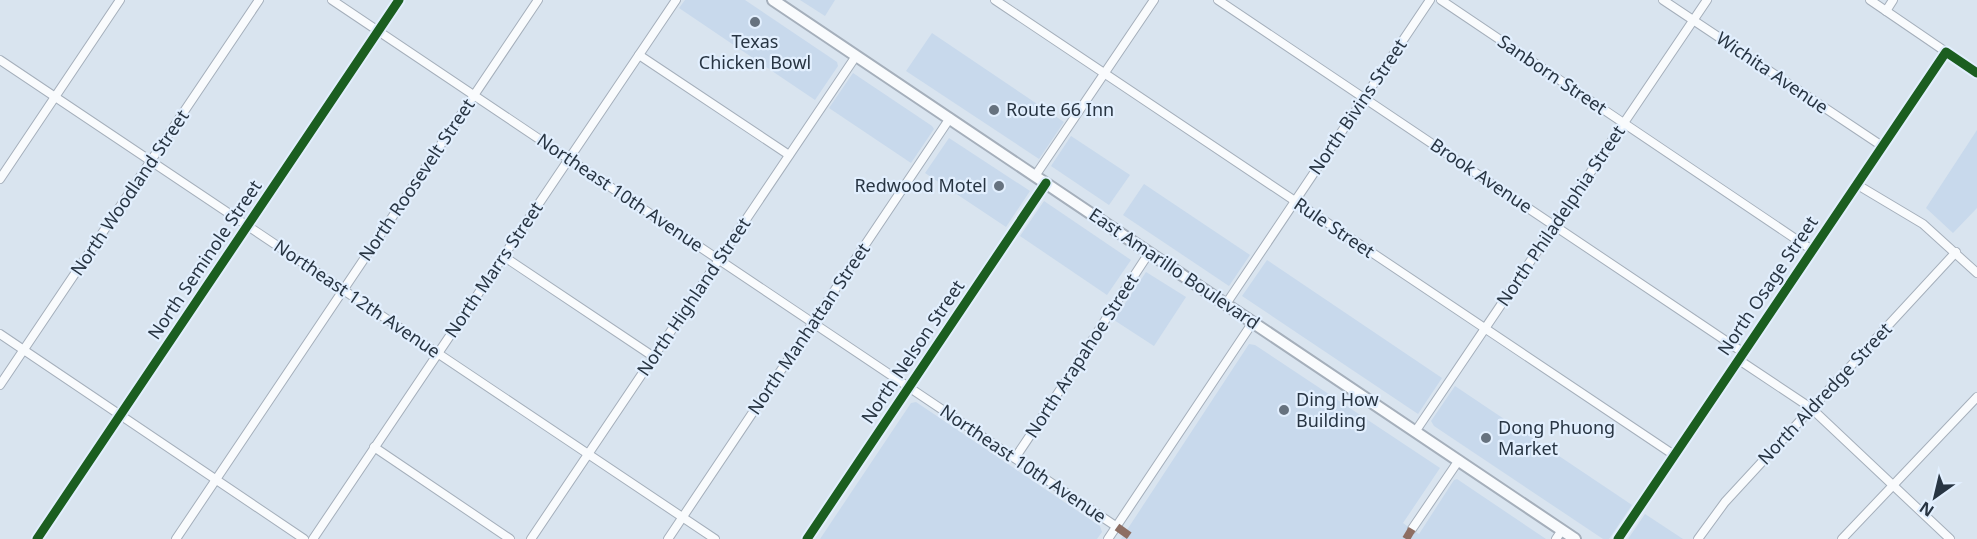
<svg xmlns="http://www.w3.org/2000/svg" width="1977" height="539" viewBox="0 0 1977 539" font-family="'Noto Sans',sans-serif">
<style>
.built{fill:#c8d9ec}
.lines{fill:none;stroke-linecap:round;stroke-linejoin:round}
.minor-casing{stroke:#a5afbb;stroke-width:10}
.highway-casing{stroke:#a5afbb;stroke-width:14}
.minor{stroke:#f9fbfd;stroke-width:8}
.highway{stroke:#f9fbfd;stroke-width:10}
.quiet{stroke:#8d6e63;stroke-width:8;stroke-dasharray:15 8;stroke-linecap:butt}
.cycleway-casing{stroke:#e2effe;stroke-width:13}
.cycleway{stroke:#1b5e20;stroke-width:9}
.poi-dot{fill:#66727f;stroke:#e2effe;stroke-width:2}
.labels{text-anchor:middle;stroke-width:4.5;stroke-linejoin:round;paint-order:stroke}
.poi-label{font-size:18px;fill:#283543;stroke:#e2effe;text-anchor:start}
.street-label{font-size:18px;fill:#283543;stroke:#e2effe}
</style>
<rect width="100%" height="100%" fill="#d9e4ef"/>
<g class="built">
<path d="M685,0H745L837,62L838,66L815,100L679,8Z"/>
<path d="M800,0H835L825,16Z"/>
<path d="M932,33L1064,122L1039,159L906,71Z"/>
<path d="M853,73L932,126L934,129L911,163L829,108Z"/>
<path d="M1977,130V208L1953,233L1926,208Z"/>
<path d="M1071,136L1130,175L1109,205L1051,166Z"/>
<path d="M949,138L1030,191L1006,227L925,173Z"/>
<path d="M1144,184L1250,255L1229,286L1123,215Z"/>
<path d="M1044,201L1131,260L1107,295L1020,236Z"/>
<path d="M1267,260L1442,378L1418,414L1242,296Z"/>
<path d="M1146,272L1186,297L1154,346L1114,320Z"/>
<path d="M1249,344L1255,345L1440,468L1403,523L1414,531L1419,534L1454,480L1457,479L1546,539H1121Z"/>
<path d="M1455,386L1632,505L1609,539H1603L1434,426L1431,421Z"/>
<path d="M916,402L1100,526L1102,532L1097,539H820L911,403Z"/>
<path d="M1645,514L1683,539H1628Z"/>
</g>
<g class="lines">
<defs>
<g id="minor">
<path d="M332,0L1117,527"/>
<path d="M995,0L1674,455"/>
<path d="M1218,0L1744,353"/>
<path d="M1441,0L1812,250"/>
<path d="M1663,0L1882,146"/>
<path d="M1870,0L1977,73"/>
<path d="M1886,11L1893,0"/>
<path d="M639,55L789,155"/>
<path d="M0,60L715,539"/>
<path d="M1035,176L1154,0"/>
<path d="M0,179L120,0"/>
<path d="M1856,184L1923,224L1977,273"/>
<path d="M503,256L654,357"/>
<path d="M1226,304L1430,0"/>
<path d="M0,334L304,539"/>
<path d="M1739,360L1811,408L1950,539"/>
<path d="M0,385L259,0"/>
<path d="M1415,432L1707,0"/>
<path d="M374,447L510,539"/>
<path d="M1015,458C1061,390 1104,321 1149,253"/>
<path d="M1412,529L1459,460"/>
<path d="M37,539L399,0"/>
<path d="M176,539L538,0"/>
<path d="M313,539L676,0"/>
<path d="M531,539L856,56"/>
<path d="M668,539L950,118"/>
<path d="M807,539L1046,183"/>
<path d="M1108,539L1253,322"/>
<path d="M1556,539L1562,530"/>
<path d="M1618,539L1946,52"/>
<path d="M1698,539L1725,502L1956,252"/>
<path d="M1842,539L1977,397"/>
</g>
<path id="highway" d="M773,0L1575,539"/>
</defs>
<use href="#minor" class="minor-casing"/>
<use href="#highway" class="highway-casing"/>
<use href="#minor" class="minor"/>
<use href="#highway" class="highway"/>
<g class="quiet">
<path d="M1117,527L1134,539"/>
<path d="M1406,539L1412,529"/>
</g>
<defs>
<g id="cycleway">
<path d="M37,539L399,0"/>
<path d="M807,539L1046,183"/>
<path d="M1618,539L1946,52L1977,73"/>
</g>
</defs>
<use href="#cycleway" class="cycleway-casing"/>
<use href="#cycleway" class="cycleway"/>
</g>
<g class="poi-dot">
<circle cx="755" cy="22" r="6"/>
<circle cx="994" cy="110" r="6"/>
<circle cx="999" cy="186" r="6"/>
<circle cx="1284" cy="410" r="6"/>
<circle cx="1486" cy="438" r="6"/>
</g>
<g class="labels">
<g class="poi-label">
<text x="755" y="48" text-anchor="middle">Texas<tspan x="755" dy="21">Chicken Bowl</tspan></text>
<text x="1006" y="116">Route 66 Inn</text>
<text x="987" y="192" text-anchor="end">Redwood Motel</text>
<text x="1296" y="406">Ding How<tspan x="1296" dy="21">Building</tspan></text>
<text x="1498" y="434">Dong Phuong<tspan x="1498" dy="21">Market</tspan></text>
</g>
<g class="street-label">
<text transform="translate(1772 73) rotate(34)" y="6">Wichita Avenue</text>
<text transform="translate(1552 75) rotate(34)" y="6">Sanborn Street</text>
<text transform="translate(1358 107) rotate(-56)" y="6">North Bivins Street</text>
<text transform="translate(1481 176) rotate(34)" y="6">Brook Avenue</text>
<text transform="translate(417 180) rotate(-56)" y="6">North Roosevelt Street</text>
<text transform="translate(130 193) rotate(-56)" y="6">North Woodland Street</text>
<text transform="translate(620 193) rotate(34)" y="6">Northeast 10th Avenue</text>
<text transform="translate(1561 216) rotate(-56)" y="6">North Philadelphia Street</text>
<text transform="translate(1334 228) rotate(34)" y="6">Rule Street</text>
<text transform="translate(205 260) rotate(-56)" y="6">North Seminole Street</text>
<text transform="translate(1174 269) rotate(34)" y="6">East Amarillo Boulevard</text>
<text transform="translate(494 270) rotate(-56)" y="6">North Marrs Street</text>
<text transform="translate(1768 286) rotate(-56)" y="6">North Osage Street</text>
<text transform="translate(694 297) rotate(-56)" y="6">North Highland Street</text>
<text transform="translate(357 299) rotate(34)" y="6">Northeast 12th Avenue</text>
<text transform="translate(809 329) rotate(-56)" y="6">North Manhattan Street</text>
<text transform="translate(913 352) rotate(-56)" y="6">North Nelson Street</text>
<text transform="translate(1082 356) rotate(-57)" y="6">North Arapahoe Street</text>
<text transform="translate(1825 394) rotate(-47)" y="6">North Aldredge Street</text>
<text transform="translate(1023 464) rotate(34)" y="6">Northeast 10th Avenue</text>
</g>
</g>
<g transform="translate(1935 497) rotate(214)" stroke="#e2effe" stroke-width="4.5" paint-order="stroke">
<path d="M0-4.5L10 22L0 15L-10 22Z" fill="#283543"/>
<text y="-9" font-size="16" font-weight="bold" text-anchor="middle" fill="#283543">N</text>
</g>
</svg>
